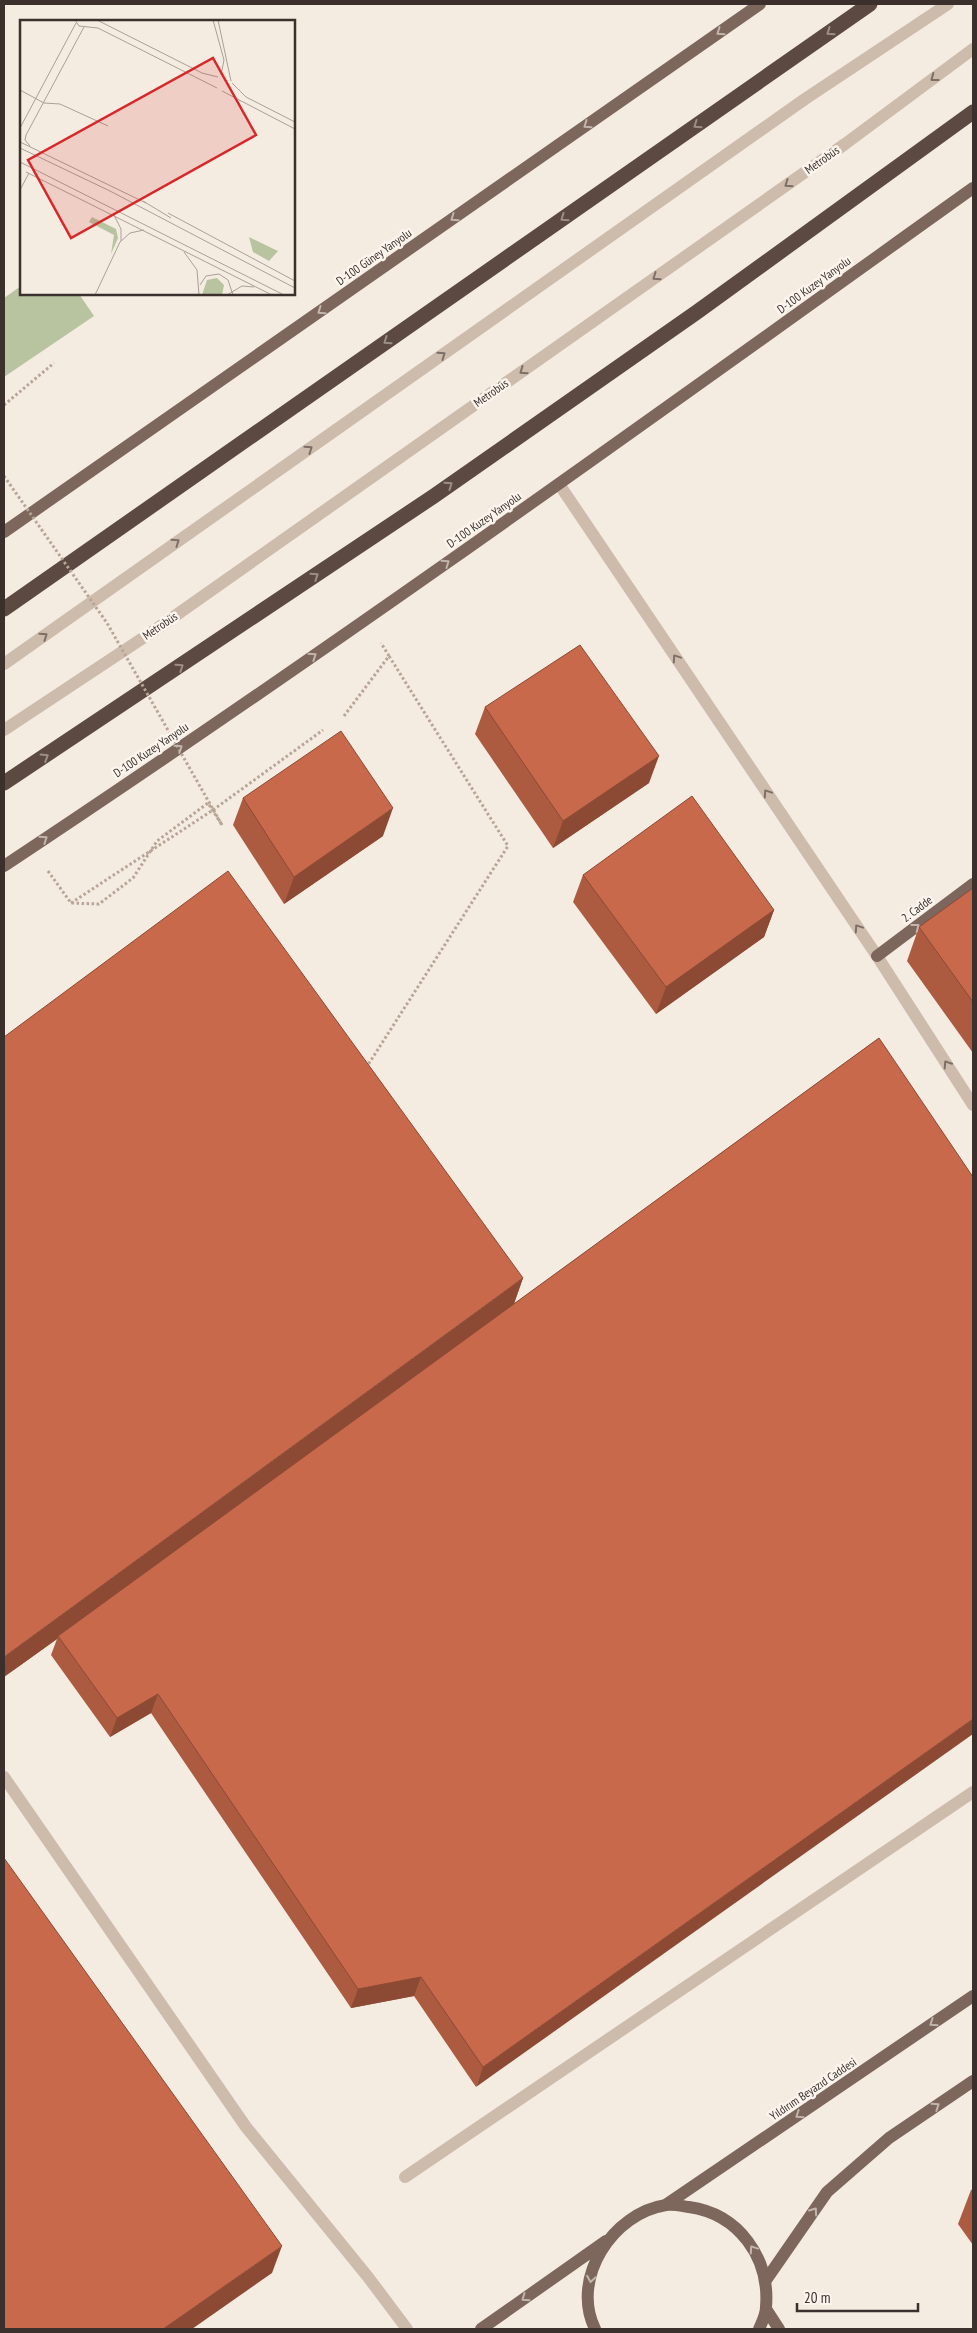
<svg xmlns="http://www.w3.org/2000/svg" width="977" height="2333" viewBox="0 0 977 2333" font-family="'PT Sans Narrow',sans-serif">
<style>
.green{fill:#b8c4a0}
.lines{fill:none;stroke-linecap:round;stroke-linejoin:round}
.path{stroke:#b9a596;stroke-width:3;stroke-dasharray:2.5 2.5;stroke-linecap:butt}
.minor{stroke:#cdbbac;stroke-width:12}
.major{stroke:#7d675c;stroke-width:12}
.highway{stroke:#5c4a42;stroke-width:15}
.path-bridge{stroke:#b9a596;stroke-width:3;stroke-dasharray:2.5 2.5;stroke-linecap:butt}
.wall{fill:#ac5a40}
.shaded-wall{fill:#8c4a34}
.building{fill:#c8694b;stroke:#8c4a34}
.oneway{stroke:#c2b5ac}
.oneway2{stroke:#9c8e87}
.oneway3{stroke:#7d6f65}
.labels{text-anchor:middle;stroke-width:5;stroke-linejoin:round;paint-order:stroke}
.street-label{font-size:12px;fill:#3b302b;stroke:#fbf5ee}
.inset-road{fill:none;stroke:#aaa098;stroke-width:1}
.view{fill:#d62828;fill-opacity:0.15;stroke:#d62828;stroke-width:2.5}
.inset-edge{fill:none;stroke:#3b302b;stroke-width:2.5}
</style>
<rect width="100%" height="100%" fill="#f4ebe1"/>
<path class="green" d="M21,286V294H79L94,316L4,377V298Z"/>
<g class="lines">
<g class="path">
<path d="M4,405L54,363"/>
<path d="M344,716L389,656L381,643"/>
<path d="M213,810L323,730"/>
<path d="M48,871L71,903L99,904L133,878L157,841L208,803L222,825"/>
<path d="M366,1068L508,846L389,656"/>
</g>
<g class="minor">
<path d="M559,484L877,956L973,1105"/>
<path d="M4,664L805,99L948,4"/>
<path d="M4,730L155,630L845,144L973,49"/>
<path d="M4,1777L246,2127L368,2277L407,2329"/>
<path d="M405,2177L973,1792"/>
</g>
<g class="major">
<path d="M4,532L760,4"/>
<path d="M4,866C333,648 653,417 973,188"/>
<path d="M877,956L973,884"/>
<path d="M667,2204L973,1996"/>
<path d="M766,2280L827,2192L889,2138L973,2081"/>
<path d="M766,2309L779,2329"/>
<path d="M481,2329L606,2241"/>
<path d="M595,2329C570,2278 613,2213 666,2205C673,2204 682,2206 689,2207C739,2214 770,2258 766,2307C766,2315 762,2322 759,2329"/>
</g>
<g class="highway">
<path d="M4,609L870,4"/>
<path d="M4,783L434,496L697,312L973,112"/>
</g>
<g class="path-bridge">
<path d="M4,476L107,623L222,825"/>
<path d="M71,903L213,810"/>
</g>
</g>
<g class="wall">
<path d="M485,707L649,783L553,848L475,734Z"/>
<path d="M243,798L383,836L284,904L233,825Z"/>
<path d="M583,875L774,910L764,937L656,1014L573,902Z"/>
<path d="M973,888V1053L907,961L919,927Z"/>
<path d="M879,1038L476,2087L414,1996L351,2008L151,1713L110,1737L51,1655L57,1639L4,1677L523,1278L514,1304Z"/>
<path d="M973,2189V2245L958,2224L971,2190Z"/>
</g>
<g class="shaded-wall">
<path d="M659,756L649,783L553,848L563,821Z"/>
<path d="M393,808L383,836L284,904L294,877Z"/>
<path d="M774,910L764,937L656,1014L666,987Z"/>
<path d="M523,1278L513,1306L58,1636L57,1639L4,1677V1657Z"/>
<path d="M158,1694L151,1713L110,1737L117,1718Z"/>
<path d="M973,1719V1734L476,2087L483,2067Z"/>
<path d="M421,1977L414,1996L351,2008L358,1989Z"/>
<path d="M282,2246L272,2273L192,2329H163Z"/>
</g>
<g class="building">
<path d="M580,645L659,756L563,821L485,707Z"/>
<path d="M341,731L393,808L294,877L243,798Z"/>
<path d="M692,796L774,910L666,987L583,875Z"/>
<path d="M228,871L523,1278L4,1657V1037Z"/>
<path d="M973,888V1002L919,927Z"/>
<path d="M879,1038L973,1177V1719L483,2067L421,1977L358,1989L158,1694L117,1718L58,1636Z"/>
<path d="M4,1858L282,2246L163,2329H4Z"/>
</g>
<defs><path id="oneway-chevron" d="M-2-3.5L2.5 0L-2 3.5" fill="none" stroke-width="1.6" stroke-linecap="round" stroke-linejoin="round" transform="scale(1.25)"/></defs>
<g class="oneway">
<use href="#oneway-chevron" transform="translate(720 32) rotate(145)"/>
<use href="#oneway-chevron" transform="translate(587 125) rotate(145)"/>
<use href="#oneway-chevron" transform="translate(454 218) rotate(145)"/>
<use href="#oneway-chevron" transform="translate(321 311) rotate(145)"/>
<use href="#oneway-chevron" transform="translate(446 563) rotate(-35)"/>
<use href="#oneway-chevron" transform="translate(313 656) rotate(-34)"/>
<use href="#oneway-chevron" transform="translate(179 748) rotate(-34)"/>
<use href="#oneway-chevron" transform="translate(44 839) rotate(-34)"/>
<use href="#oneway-chevron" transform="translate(916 927) rotate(-37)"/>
<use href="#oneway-chevron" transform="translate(933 2023) rotate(146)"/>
<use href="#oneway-chevron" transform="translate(936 2106) rotate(-34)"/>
<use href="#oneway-chevron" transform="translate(799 2115) rotate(146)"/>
<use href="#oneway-chevron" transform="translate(814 2211) rotate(-55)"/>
<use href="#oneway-chevron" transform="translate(753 2249) rotate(-124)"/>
<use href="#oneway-chevron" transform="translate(591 2279) rotate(99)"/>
<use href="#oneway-chevron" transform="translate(525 2298) rotate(145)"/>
</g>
<g class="oneway2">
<use href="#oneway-chevron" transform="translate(830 32) rotate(145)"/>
<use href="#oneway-chevron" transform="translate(697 125) rotate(145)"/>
<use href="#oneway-chevron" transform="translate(564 218) rotate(145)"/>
<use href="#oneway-chevron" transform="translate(387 341) rotate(145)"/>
<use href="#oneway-chevron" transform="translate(449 485) rotate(-35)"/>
<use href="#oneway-chevron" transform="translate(315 576) rotate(-34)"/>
<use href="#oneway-chevron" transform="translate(180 667) rotate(-34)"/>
<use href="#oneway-chevron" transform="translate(45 757) rotate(-32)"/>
</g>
<g class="oneway3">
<use href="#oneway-chevron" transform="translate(934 78) rotate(143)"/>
<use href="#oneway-chevron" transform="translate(788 184) rotate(145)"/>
<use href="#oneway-chevron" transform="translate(656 277) rotate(145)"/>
<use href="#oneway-chevron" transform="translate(442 355) rotate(-35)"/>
<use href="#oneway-chevron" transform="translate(523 371) rotate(145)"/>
<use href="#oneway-chevron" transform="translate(309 449) rotate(-35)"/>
<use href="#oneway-chevron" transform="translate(176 542) rotate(-35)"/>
<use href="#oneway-chevron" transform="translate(44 636) rotate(-35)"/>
<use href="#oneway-chevron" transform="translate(676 658) rotate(-124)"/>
<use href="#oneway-chevron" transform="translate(767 793) rotate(-124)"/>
<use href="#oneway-chevron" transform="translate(858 928) rotate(-124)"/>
<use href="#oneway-chevron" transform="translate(947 1064) rotate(-123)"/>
</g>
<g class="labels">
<g class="street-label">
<text transform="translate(822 160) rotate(-35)" y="4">Metrobüs</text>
<text transform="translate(374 257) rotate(-35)" y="4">D-100 Güney Yanyolu</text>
<text transform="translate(814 285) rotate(-36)" y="4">D-100 Kuzey Yanyolu</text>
<text transform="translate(491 393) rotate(-35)" y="4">Metrobüs</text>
<text transform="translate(484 520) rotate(-35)" y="4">D-100 Kuzey Yanyolu</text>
<text transform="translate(160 626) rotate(-34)" y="4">Metrobüs</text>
<text transform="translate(151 750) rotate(-34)" y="4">D-100 Kuzey Yanyolu</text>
<text transform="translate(917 909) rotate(-37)" y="4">2. Cadde</text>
<text transform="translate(813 2089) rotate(-34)" y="4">Yıldırım Beyazıd Caddesi</text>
</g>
</g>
<g transform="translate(20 20)">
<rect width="275" height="275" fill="#f4ebe1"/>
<path d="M72,197L96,209L98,218L91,234L94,215L69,202ZM229,217L258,231L249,241L233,232ZM197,258L204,265L202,275H182L187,260Z" fill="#b8c4a0"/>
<path class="inset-road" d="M55,0L59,6L78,8L197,68M77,0L182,53L198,57M193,0L204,40L201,55M198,0L211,61M212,63L226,77L275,102M0,70L24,83L40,84L88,106M202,71L275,109M0,108L56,3M0,122L126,183M10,126L5,120L6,115L64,7M0,128L90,171L275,268M0,142L264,275M6,152L252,275M0,170L9,153M123,181L151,198M148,193L275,261M94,195L101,209V221M164,232L177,250L179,275M180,265L186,256L199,254L208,260L213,275M75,275L100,222L110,213L124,210M207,275L222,266L234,267"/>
<path class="view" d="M193,38L236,115L51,218L8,140Z"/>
<rect width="275" height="275" class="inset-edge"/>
</g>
<rect width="977" height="2333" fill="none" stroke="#3b302b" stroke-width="10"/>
<path d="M797 2303v8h121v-8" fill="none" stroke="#3b302b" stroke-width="2.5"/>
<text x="804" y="2303" font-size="15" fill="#3b302b" stroke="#fbf5ee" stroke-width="4" paint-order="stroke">20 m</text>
</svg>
